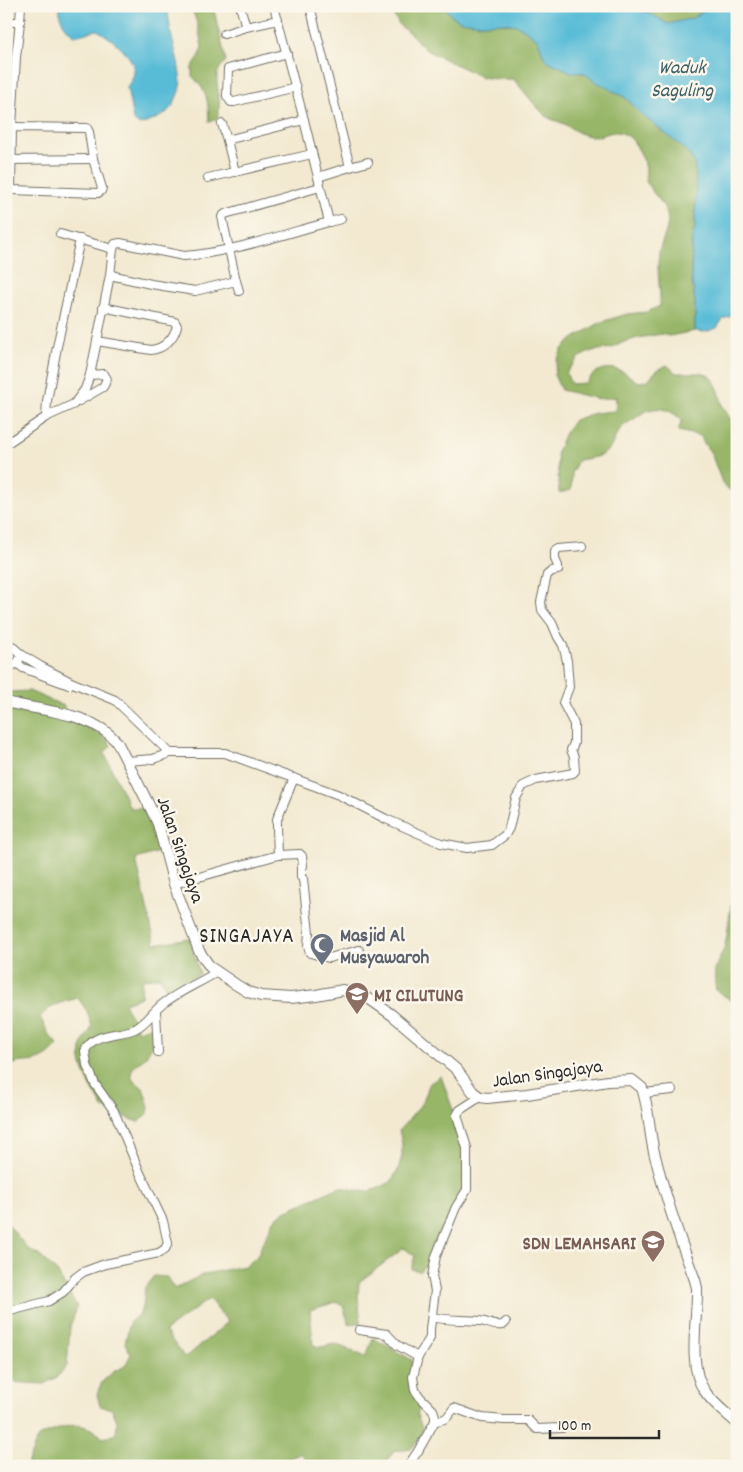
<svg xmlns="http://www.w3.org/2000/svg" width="743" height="1472" viewBox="0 0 743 1472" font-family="Dekko,sans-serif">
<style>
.forest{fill:#97b668;stroke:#61704a;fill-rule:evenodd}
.water{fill:#59bcd7;stroke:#427481}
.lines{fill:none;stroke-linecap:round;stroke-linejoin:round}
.street-casing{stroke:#716e65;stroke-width:10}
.secondary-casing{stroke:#716e65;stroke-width:12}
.street{stroke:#fff;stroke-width:8}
.secondary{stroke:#fff;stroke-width:10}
.labels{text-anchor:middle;stroke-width:5;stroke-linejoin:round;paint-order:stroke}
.street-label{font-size:19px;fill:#2b2b2b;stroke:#fbf7ec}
.worship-label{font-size:19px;font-weight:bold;fill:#5b616d;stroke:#fbf7ec;text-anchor:start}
.education-label{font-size:19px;font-weight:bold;fill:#785e54;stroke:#fbf7ec;text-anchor:start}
.water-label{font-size:20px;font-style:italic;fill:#3b5e67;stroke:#fbf7ec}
.quarter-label{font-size:21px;letter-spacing:1px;fill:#2b2b2b;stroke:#fbf7ec}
</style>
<rect width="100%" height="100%" fill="#fbf7ec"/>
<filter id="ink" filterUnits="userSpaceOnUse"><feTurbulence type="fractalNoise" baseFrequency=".02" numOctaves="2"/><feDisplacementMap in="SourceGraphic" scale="10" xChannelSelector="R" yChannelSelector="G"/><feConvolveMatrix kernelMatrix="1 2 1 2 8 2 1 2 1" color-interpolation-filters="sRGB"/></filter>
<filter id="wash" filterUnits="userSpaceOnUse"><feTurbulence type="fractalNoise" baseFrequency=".0096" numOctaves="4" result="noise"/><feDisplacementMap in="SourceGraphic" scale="20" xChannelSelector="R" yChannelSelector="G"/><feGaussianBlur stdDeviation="1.12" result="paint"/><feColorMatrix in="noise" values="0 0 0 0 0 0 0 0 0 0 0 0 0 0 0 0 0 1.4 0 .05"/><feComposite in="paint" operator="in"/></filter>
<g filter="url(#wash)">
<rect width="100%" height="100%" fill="#f2e9d0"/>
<g class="forest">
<path d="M191,6H213L226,61C212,75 218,81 219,99C220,105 218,113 217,119L209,122C208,101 208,92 192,76V67L199,57L202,47L198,26Z"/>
<path d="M387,6H444L452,16L481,24L502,23L517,25L528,32L538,40L544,57L571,72L584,73L593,80L626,98L641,114L688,152L694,163L696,175L695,227L692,239L691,274L695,301V331L669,336L662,334L638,338L624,342L612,348L592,351L579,357L566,373L571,384L586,383C594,370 606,365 621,371C627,373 633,379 638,382L647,381L656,371L667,365L676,373H702L708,375L713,379L719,391L722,405L737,430V495L723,485L711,453L703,442L701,436L678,431L682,420C665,405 652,405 634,419C629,422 622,426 619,431C614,437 613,447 607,451C599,458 589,458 578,460L572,472L571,490L559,493L557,452L565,433L574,420L594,413L615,411L616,397L599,399L561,390L554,375L557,360L563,348L573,339L601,322L627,314L647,312L660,306C661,288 656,271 659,253C661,242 668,231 668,219C666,204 654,196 647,183C644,178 646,174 646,169C645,161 635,140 628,136C612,126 606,138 591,136C580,135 573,129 564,124C559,121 554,121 549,118C537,110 524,90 513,79H496L482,77L438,56L426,50L411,34L400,26L390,9Z"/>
<path d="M627,6H711L693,18L668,24C662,21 657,17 651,14C644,10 635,11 627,6Z"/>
<path d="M29,691L64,706L66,720C83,726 102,730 111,746L104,753L130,808H144L153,829L159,852L136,859L155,944L189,938L200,974L168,992L160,977L142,979L141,997L124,1003L138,1031L153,1026V1044L145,1058L134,1066L131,1072L132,1079L143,1088L149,1106L148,1113L144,1118L138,1122L103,1108C94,1091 75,1064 82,1045C84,1039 89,1033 92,1027L87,1011L78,998C60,1003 53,1003 40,1017L49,1035L58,1045C52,1052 47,1057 38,1060C27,1064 15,1059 6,1069V697L10,692Z"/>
<path d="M737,887V981L735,983L732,1001L716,990C715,984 714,977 715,971C716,961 723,954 725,945C730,926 728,905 737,887Z"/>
<path d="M441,1076L454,1113L464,1157L465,1184L454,1209L431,1246L428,1262L420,1271L411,1269L415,1256L404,1248L359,1282L358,1297L361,1323L349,1324L343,1306L336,1302L310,1310L313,1345L320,1347L335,1344L366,1357L373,1338L412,1360L409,1385L419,1408L417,1415L423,1430C415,1446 414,1452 394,1450L385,1466H308L302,1453L279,1463V1466H26C31,1457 33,1446 39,1437C42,1434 48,1433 53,1431C74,1423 86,1422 103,1438L116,1434L117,1421L112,1409L100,1406L97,1394L102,1382L113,1372L125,1366L131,1354L125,1343L130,1322L140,1313L144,1300L145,1287L154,1276L168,1277L174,1289L204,1274L245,1266L256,1258L274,1220L285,1211L340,1187L366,1192L379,1188L391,1182L398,1170L402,1156V1143L399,1130C414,1114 424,1105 429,1084ZM209,1299L228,1322L185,1358L165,1331Z"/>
<path d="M6,1222L28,1249L40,1256L57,1272L77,1307L70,1327L67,1366L57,1377L45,1384L6,1382Z"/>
</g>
<g class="water">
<path d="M59,6H169L168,13L171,34L178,62L181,82L179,91L173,106L165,114L154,120L140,125L133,120L127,87C130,82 135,76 134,69C133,56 109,36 97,30L75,36C64,27 60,21 59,6Z"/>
<path d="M444,6H627C635,11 644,10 651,14C657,17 662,21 668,24L693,18L711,6H737V330L734,327L736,321L731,316L723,319L717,328L705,332L695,331V301L691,274L692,239L695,227L696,175L694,163L688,152L641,114L626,98L593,80L584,73L571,72L548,61L544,57L538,40L528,32L517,25L502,23L481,24L461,21L452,16Z"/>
</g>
</g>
<g filter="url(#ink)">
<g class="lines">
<defs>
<g id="street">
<path d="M240,6L246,27L278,20"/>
<path d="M310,6L350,167L318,177"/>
<path d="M6,22H20L16,57L12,127H6"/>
<path d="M20,22L21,6"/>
<path d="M224,34L246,27"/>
<path d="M287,53L228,69L227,96L231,102H234L296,87"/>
<path d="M222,124L227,140"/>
<path d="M12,127L87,128L89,132L93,159L102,188L101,191L98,193L11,190Z"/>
<path d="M8,160L93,159"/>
<path d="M350,167L368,162"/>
<path d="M235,172L227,140L304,120"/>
<path d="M208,178L312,154"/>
<path d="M329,222L341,219"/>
<path d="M60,234L113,249"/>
<path d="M110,275L151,284L195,291L236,281L222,217L225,214L320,187"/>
<path d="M236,281L239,291"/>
<path d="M97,341L151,350C164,349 174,338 177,326L175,322L103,307"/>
<path d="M79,401L103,387L107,379L104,374L90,375"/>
<path d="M46,417L47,401L57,347L80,239"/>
<path d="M6,444L46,417L74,404L85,389L90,375L97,341L110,275L113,249L115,244L120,243L184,256C233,252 281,235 329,222L304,120L274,6"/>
<path d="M6,641L22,655L40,666L73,683L115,700L170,753"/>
<path d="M22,655L17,663L23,668L69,685"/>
<path d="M6,670L17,663"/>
<path d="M127,761L153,759L170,753H225L339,795L386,819L441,843L467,848L492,845L505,835L509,828L516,798L523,786L536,780L573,773L575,771L574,757L571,750L574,743V724L563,703L569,687L567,661L563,645L558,637L552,623L542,610L541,602L547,575L552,571L558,570V566L555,559V551L559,548L582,546"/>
<path d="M278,855L277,828V819L294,778"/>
<path d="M174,884L278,855L300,854L302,856L303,866L301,868V877L303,879L309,933L308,946L310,953L329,958L359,950"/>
<path d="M156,1012L158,1052"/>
<path d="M644,1093L672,1090"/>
<path d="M6,1312L49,1301L63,1292L75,1278L83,1272L105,1264L159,1253L165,1249L168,1243L163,1221L140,1173L114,1111L95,1084L87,1065L85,1051C93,1032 118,1036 135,1029C147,1023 153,1011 164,1003C180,991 199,983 217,972"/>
<path d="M432,1317C448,1321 464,1319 480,1321C490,1322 492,1327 503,1325L506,1322"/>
<path d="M359,1330L387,1334L397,1345L418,1357"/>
<path d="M435,1421C449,1419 447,1417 454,1408L482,1418L504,1420H528L537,1429L562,1428"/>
<path d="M408,1466L418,1451L435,1421V1416L433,1410L420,1397L415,1390L413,1377L418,1357L430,1338V1329L435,1291L432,1276L436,1256L456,1207L467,1190V1148L457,1115L460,1110L480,1097"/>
</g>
<path id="secondary" d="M6,702C43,712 90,711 117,742L151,809L158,824L174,884L199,951L210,967L235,984L248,992L261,996L291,998L316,995L343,990L364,997L371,1000L392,1015L457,1070L473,1092L480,1097L487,1098L527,1094L608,1081L632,1080L642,1088C649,1108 649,1131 654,1152C665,1196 679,1238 695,1280L697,1288C698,1317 687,1365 704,1390C712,1403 726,1413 737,1423"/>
</defs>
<use href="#street" class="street-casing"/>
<use href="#secondary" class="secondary-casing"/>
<use href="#street" class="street"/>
<use href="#secondary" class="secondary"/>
</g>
</g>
<defs>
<symbol id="mosque-pin" viewBox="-11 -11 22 30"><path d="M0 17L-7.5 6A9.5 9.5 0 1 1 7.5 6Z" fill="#6b7280" stroke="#fbf7ec"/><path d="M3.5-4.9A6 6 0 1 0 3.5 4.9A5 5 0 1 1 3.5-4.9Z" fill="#fff"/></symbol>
<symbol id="school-pin" viewBox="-11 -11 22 30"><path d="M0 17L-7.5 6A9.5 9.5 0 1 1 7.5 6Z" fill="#8d6e63" stroke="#fbf7ec"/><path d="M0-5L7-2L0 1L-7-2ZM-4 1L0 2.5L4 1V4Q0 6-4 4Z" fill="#fff"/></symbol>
</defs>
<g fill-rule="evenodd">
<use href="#mosque-pin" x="308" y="931" width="28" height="38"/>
<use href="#school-pin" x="343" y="980" width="28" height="38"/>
<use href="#school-pin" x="639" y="1228" width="28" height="38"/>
</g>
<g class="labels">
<g class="street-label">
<text transform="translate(182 849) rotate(71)" y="7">Jalan Singajaya</text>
<text transform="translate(547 1072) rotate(-8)" y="7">Jalan Singajaya</text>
</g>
<g class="worship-label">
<text x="340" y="941">Masjid Al<tspan x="340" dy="22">Musyawaroh</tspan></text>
</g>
<g class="education-label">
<text x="374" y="1001">MI CILUTUNG</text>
<text x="636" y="1249" text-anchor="end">SDN LEMAHSARI</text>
</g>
<g class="water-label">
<text x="682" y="73">Waduk<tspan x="682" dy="23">Saguling</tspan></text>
</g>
<g class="quarter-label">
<text x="247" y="942">SINGAJAYA</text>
</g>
</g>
<rect width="743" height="1472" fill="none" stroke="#fbf7ec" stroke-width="25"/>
<path d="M550 1430v8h109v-8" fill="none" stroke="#2b2b2b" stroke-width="2.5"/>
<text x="558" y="1430" font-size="15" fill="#2b2b2b" stroke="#fbf7ec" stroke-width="4" paint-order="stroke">100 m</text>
</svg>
